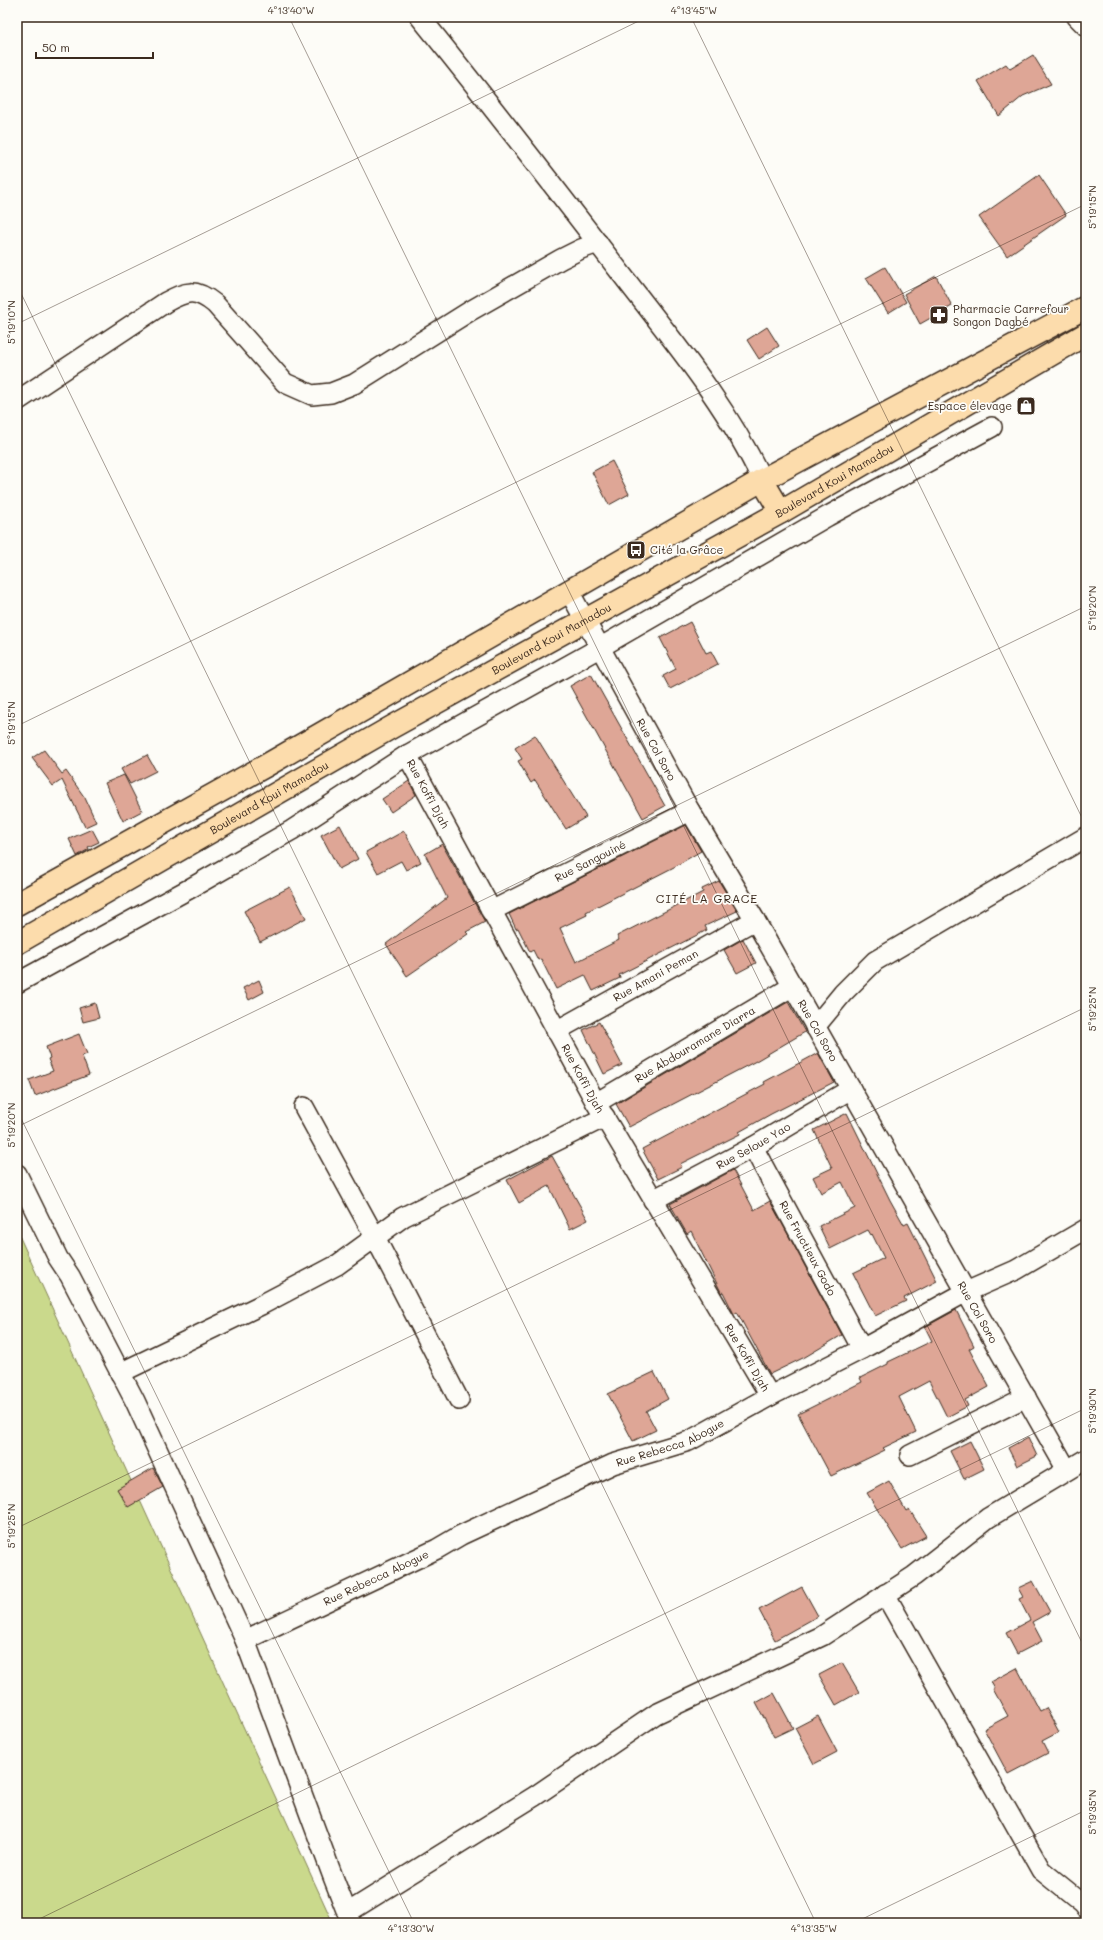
<svg xmlns="http://www.w3.org/2000/svg" width="1103" height="1940" viewBox="0 0 1103 1940" font-family="Mali,sans-serif">
<style>
.green{fill:#cad98c;stroke:#828255}
.building{fill:#dea696;stroke:#3b2a1e}
.lines{fill:none;stroke-linecap:round;stroke-linejoin:round}
.minor-casing{stroke:#3b2a1e;stroke-width:22}
.major-casing{stroke:#3b2a1e;stroke-width:25}
.minor{stroke:#fdfcf7;stroke-width:19}
.major{stroke:#fcdcac;stroke-width:22}
.ticks{fill:none;stroke:#3b2a1e;stroke-width:1;stroke-opacity:0.45}
.labels{text-anchor:middle;stroke-width:3.5;stroke-linejoin:round;paint-order:stroke}
.poi-label{font-size:11px;fill:#3b2a1e;stroke:#fdfcf7;text-anchor:start}
.street-label{font-size:11px;fill:#3b2a1e;stroke:#fdfcf7}
.neighbourhood-label{font-size:12px;letter-spacing:1px;fill:#3b2a1e;stroke:#fdfcf7}
.neatline{fill:none;stroke:#3b2a1e;stroke-width:1.5}
.ticks-label{font-size:10px;text-anchor:middle;fill:#3b2a1e}
</style>
<rect width="100%" height="100%" fill="#fdfcf7"/>
<filter id="ink" filterUnits="userSpaceOnUse"><feTurbulence type="fractalNoise" baseFrequency=".025" numOctaves="2"/><feDisplacementMap in="SourceGraphic" scale="8" xChannelSelector="R" yChannelSelector="G"/><feConvolveMatrix kernelMatrix="1 2 1 2 8 2 1 2 1" color-interpolation-filters="sRGB"/></filter>
<g filter="url(#ink)">
<path class="green" d="M17,1231L332,1921L329,1923H17Z"/>
<g class="building">
<path d="M1033,55L1051,84L1023,96L999,116L978,81L1006,64L1010,69Z"/>
<path d="M1039,175L1066,215L1007,256L979,217Z"/>
<path d="M885,267L906,302L888,313L866,278Z"/>
<path d="M936,276L952,306L920,324L904,294Z"/>
<path d="M767,327L779,346L759,359L747,340Z"/>
<path d="M612,461L629,494L609,505L592,472Z"/>
<path d="M690,622L706,653L711,651L718,664L670,689L663,676L676,669L660,638Z"/>
<path d="M591,674L665,806L643,818L570,686Z"/>
<path d="M535,735L586,817L566,829L535,780L531,783L518,761L522,759L515,748Z"/>
<path d="M44,750L62,774L66,771L85,798L96,822L85,827L62,780L53,786L32,758Z"/>
<path d="M147,755L156,771L130,784L121,769Z"/>
<path d="M124,775L142,811L123,821L105,783Z"/>
<path d="M409,781L416,795L391,812L382,799Z"/>
<path d="M340,825L358,859L339,869L321,835Z"/>
<path d="M686,825L701,851L674,867L586,912L587,915L560,928L576,962L619,940L617,936L703,892L702,889L719,881L737,911L705,926L707,930L619,975L620,978L593,991L585,975L556,989L541,959L538,960L533,950L530,952L518,928L516,929L509,914Z"/>
<path d="M92,829L99,842L88,847L89,849L77,856L69,839Z"/>
<path d="M404,831L421,862L406,870L401,861L378,873L366,852Z"/>
<path d="M442,844L485,922L466,932L468,934L407,976L386,944L447,898L425,854Z"/>
<path d="M290,887L306,918L260,942L244,911Z"/>
<path d="M743,939L756,963L737,973L724,950Z"/>
<path d="M259,980L264,992L249,1000L243,988Z"/>
<path d="M788,1002L805,1032L756,1061L629,1127L616,1104Z"/>
<path d="M95,1003L99,1018L83,1022L79,1008Z"/>
<path d="M599,1022L622,1065L604,1074L583,1030Z"/>
<path d="M79,1034L87,1054L82,1056L89,1075L35,1096L29,1080L53,1071L48,1059L50,1058L46,1047Z"/>
<path d="M818,1053L834,1082L771,1114L739,1132L740,1134L680,1164L682,1167L658,1179L642,1149L765,1084L764,1082Z"/>
<path d="M847,1113L890,1200L904,1225L908,1223L937,1281L904,1298L906,1301L875,1316L853,1273L884,1258L872,1234L871,1235L868,1230L830,1249L819,1226L855,1208L842,1182L821,1193L813,1177L832,1168L814,1130Z"/>
<path d="M552,1156L588,1220L570,1229L549,1186L519,1203L507,1180Z"/>
<path d="M733,1170L754,1210L770,1201L842,1335L805,1357L770,1374L737,1312L734,1314L723,1292L721,1293L720,1290L691,1231L687,1234L670,1204Z"/>
<path d="M956,1310L974,1346L969,1349L989,1387L965,1400L968,1406L947,1417L929,1381L899,1397L916,1432L883,1448L885,1450L831,1476L798,1414L862,1382L860,1378L888,1364V1362L932,1341L925,1327Z"/>
<path d="M654,1372L668,1399L646,1411L656,1430L633,1441L608,1394Z"/>
<path d="M1028,1437L1037,1456L1017,1466L1008,1448Z"/>
<path d="M970,1441L984,1469L964,1479L950,1451Z"/>
<path d="M153,1468L163,1487L128,1507L117,1489Z"/>
<path d="M889,1481L906,1511L909,1509L926,1536L902,1549L867,1493Z"/>
<path d="M1033,1581L1050,1612L1032,1622L1042,1641L1017,1654L1006,1633L1030,1620L1019,1599L1023,1597L1018,1588Z"/>
<path d="M802,1587L818,1616L775,1640L759,1610Z"/>
<path d="M842,1663L859,1692L836,1705L819,1675Z"/>
<path d="M1017,1668L1040,1711L1046,1708L1059,1732L1042,1741L1048,1753L1008,1774L984,1729L1008,1716L993,1689H995L991,1682Z"/>
<path d="M774,1693L793,1728L774,1737L756,1703Z"/>
<path d="M818,1716L837,1752L814,1764L795,1728Z"/>
</g>
<g class="lines">
<defs>
<g id="minor">
<path d="M420,17C489,102 556,189 623,276C673,341 727,405 762,480"/>
<path d="M1077,17L1086,26"/>
<path d="M17,401L166,302C187,291 195,288 215,304L285,383L312,395L331,393L354,384L470,311L561,259L581,249L598,243"/>
<path id="s1" d="M569,591L690,811L755,920L1067,1470"/>
<path id="s2" d="M407,755L596,1103L770,1396"/>
<path id="s3" d="M491,911L690,811"/>
<path d="M17,983L189,889L292,830L407,755L601,647L828,516L992,427"/>
<path d="M815,1027L843,993L875,961L1086,837"/>
<path id="s4" d="M556,1031L755,920"/>
<path id="s5" d="M596,1103L793,986"/>
<path d="M304,1107L375,1237L459,1400"/>
<path id="s6" d="M753,1147L862,1349"/>
<path d="M17,1174L58,1258L70,1276L135,1401L245,1640L333,1877L351,1923"/>
<path id="s7" d="M653,1200L753,1147L851,1089"/>
<path d="M120,1373L261,1305L337,1265L403,1217L605,1117"/>
<path d="M910,1455L1026,1397"/>
<path d="M885,1594L1041,1870L1083,1904L1086,1908"/>
<path id="s8" d="M245,1640L437,1549L461,1535L613,1464L689,1441L770,1396L862,1349L966,1292L1016,1270L1086,1229"/>
<path d="M347,1913L535,1796L656,1714L822,1636L914,1576L988,1518L1086,1459"/>
</g>
<g id="major">
<path d="M762,480L781,512"/>
<path d="M17,904L267,765L762,480L1086,307"/>
<path id="s9" d="M17,943L392,727L781,512L1086,334"/>
</g>
</defs>
<use href="#minor" class="minor-casing"/>
<use href="#major" class="major-casing"/>
<use href="#minor" class="minor"/>
<use href="#major" class="major"/>
</g>
</g>
<path class="ticks" d="M289,17L1086,1651M691,17L1086,826M17,285L816,1923M17,324L647,17M17,726L1086,204M17,1110L414,1923M17,1127L1086,606M17,1528L1086,1007M31,1923L1086,1408M854,1923L1086,1810"/>
<defs>
<symbol id="pharmacy-square" viewBox="-11 -11 22 22"><rect x="-9" y="-9" width="18" height="18" rx="4" fill="#3b2a1e" stroke="#fdfcf7"/><path d="M-2-6h4v4h4v4h-4v4h-4v-4h-4v-4h4Z" fill="#fff"/></symbol>
<symbol id="shop-square" viewBox="-11 -11 22 22"><rect x="-9" y="-9" width="18" height="18" rx="4" fill="#3b2a1e" stroke="#fdfcf7"/><path d="M-5-2.5h2.3a2.7 3.5 0 0 1 5.4 0H5L5.5 6h-11ZM-1.5-2.5h3a1.5 2.3 0 0 0-3 0Z" fill="#fff"/></symbol>
<symbol id="bus-square" viewBox="-11 -11 22 22"><rect x="-9" y="-9" width="18" height="18" rx="4" fill="#3b2a1e" stroke="#fdfcf7"/><path d="M-5-6H5V4H4V6H2V4H-2V6H-4V4H-5ZM-3.5-4V0h7V-4ZM-3.5 1.2v1.5H-2V1.2ZM2 1.2v1.5H3.5V1.2Z" fill="#fff"/></symbol>
</defs>
<g fill-rule="evenodd">
<use href="#pharmacy-square" x="928" y="304" width="22" height="22"/>
<use href="#shop-square" x="1015" y="395" width="22" height="22"/>
<use href="#bus-square" x="625" y="539" width="22" height="22"/>
</g>
<g class="labels">
<g class="poi-label">
<text x="953" y="313">Pharmacie Carrefour<tspan x="953" dy="13">Songon Dagbé</tspan></text>
<text x="1012" y="410" text-anchor="end">Espace élevage</text>
<text x="650" y="554">Cité la Grâce</text>
</g>
<g class="street-label">
<text dy="4" stroke="none"><textPath href="#s9" startOffset="939">Boulevard Koui Mamadou</textPath></text>
<text dy="4" stroke="none"><textPath href="#s9" startOffset="615">Boulevard Koui Mamadou</textPath></text>
<text dy="4" stroke="none"><textPath href="#s1" startOffset="181">Rue Col Soro</textPath></text>
<text dy="4" stroke="none"><textPath href="#s2" startOffset="44">Rue Koffi Djah</textPath></text>
<text dy="4" stroke="none"><textPath href="#s9" startOffset="291">Boulevard Koui Mamadou</textPath></text>
<text dy="4" stroke="none"><textPath href="#s3" startOffset="111">Rue Sangouiné</textPath></text>
<text dy="4" stroke="none"><textPath href="#s4" startOffset="114">Rue Amani Peman</textPath></text>
<text dy="4" stroke="none"><textPath href="#s1" startOffset="505">Rue Col Soro</textPath></text>
<text dy="4" stroke="none"><textPath href="#s5" startOffset="115">Rue Abdouramane Diarra</textPath></text>
<text dy="4" stroke="none"><textPath href="#s2" startOffset="368">Rue Koffi Djah</textPath></text>
<text dy="4" stroke="none"><textPath href="#s7" startOffset="114">Rue Seloue Yao</textPath></text>
<text dy="4" stroke="none"><textPath href="#s6" startOffset="115">Rue Fructieux Godo</textPath></text>
<text dy="4" stroke="none"><textPath href="#s1" startOffset="829">Rue Col Soro</textPath></text>
<text dy="4" stroke="none"><textPath href="#s2" startOffset="692">Rue Koffi Djah</textPath></text>
<text dy="4" stroke="none"><textPath href="#s8" startOffset="469">Rue Rebecca Abogue</textPath></text>
<text dy="4" stroke="none"><textPath href="#s8" startOffset="145">Rue Rebecca Abogue</textPath></text>
</g>
<g class="neighbourhood-label">
<text x="707" y="903">CITÉ LA GRACE</text>
</g>
</g>
<rect width="1103" height="1940" fill="none" stroke="#fdfcf7" stroke-width="44"/>
<path d="M36 52v6h117v-6" fill="none" stroke="#3b2a1e" stroke-width="2"/>
<text x="42" y="52" font-size="12" fill="#3b2a1e" stroke="#fdfcf7" stroke-width="3" paint-order="stroke">50 m</text>
<rect x="22" y="22" width="1059" height="1896" class="neatline"/>
<g class="ticks-label">
<text x="291" y="14">4°13'40"W</text>
<text x="694" y="14">4°13'45"W</text>
<text transform="translate(1092 207) rotate(-90)" y="4">5°19'15"N</text>
<text transform="translate(11 322) rotate(-90)" y="4">5°19'10"N</text>
<text transform="translate(1092 608) rotate(-90)" y="4">5°19'20"N</text>
<text transform="translate(11 723) rotate(-90)" y="4">5°19'15"N</text>
<text transform="translate(1092 1009) rotate(-90)" y="4">5°19'25"N</text>
<text transform="translate(11 1125) rotate(-90)" y="4">5°19'20"N</text>
<text transform="translate(1092 1411) rotate(-90)" y="4">5°19'30"N</text>
<text transform="translate(11 1526) rotate(-90)" y="4">5°19'25"N</text>
<text transform="translate(1092 1812) rotate(-90)" y="4">5°19'35"N</text>
<text x="411" y="1932">4°13'30"W</text>
<text x="814" y="1932">4°13'35"W</text>
</g>
</svg>
